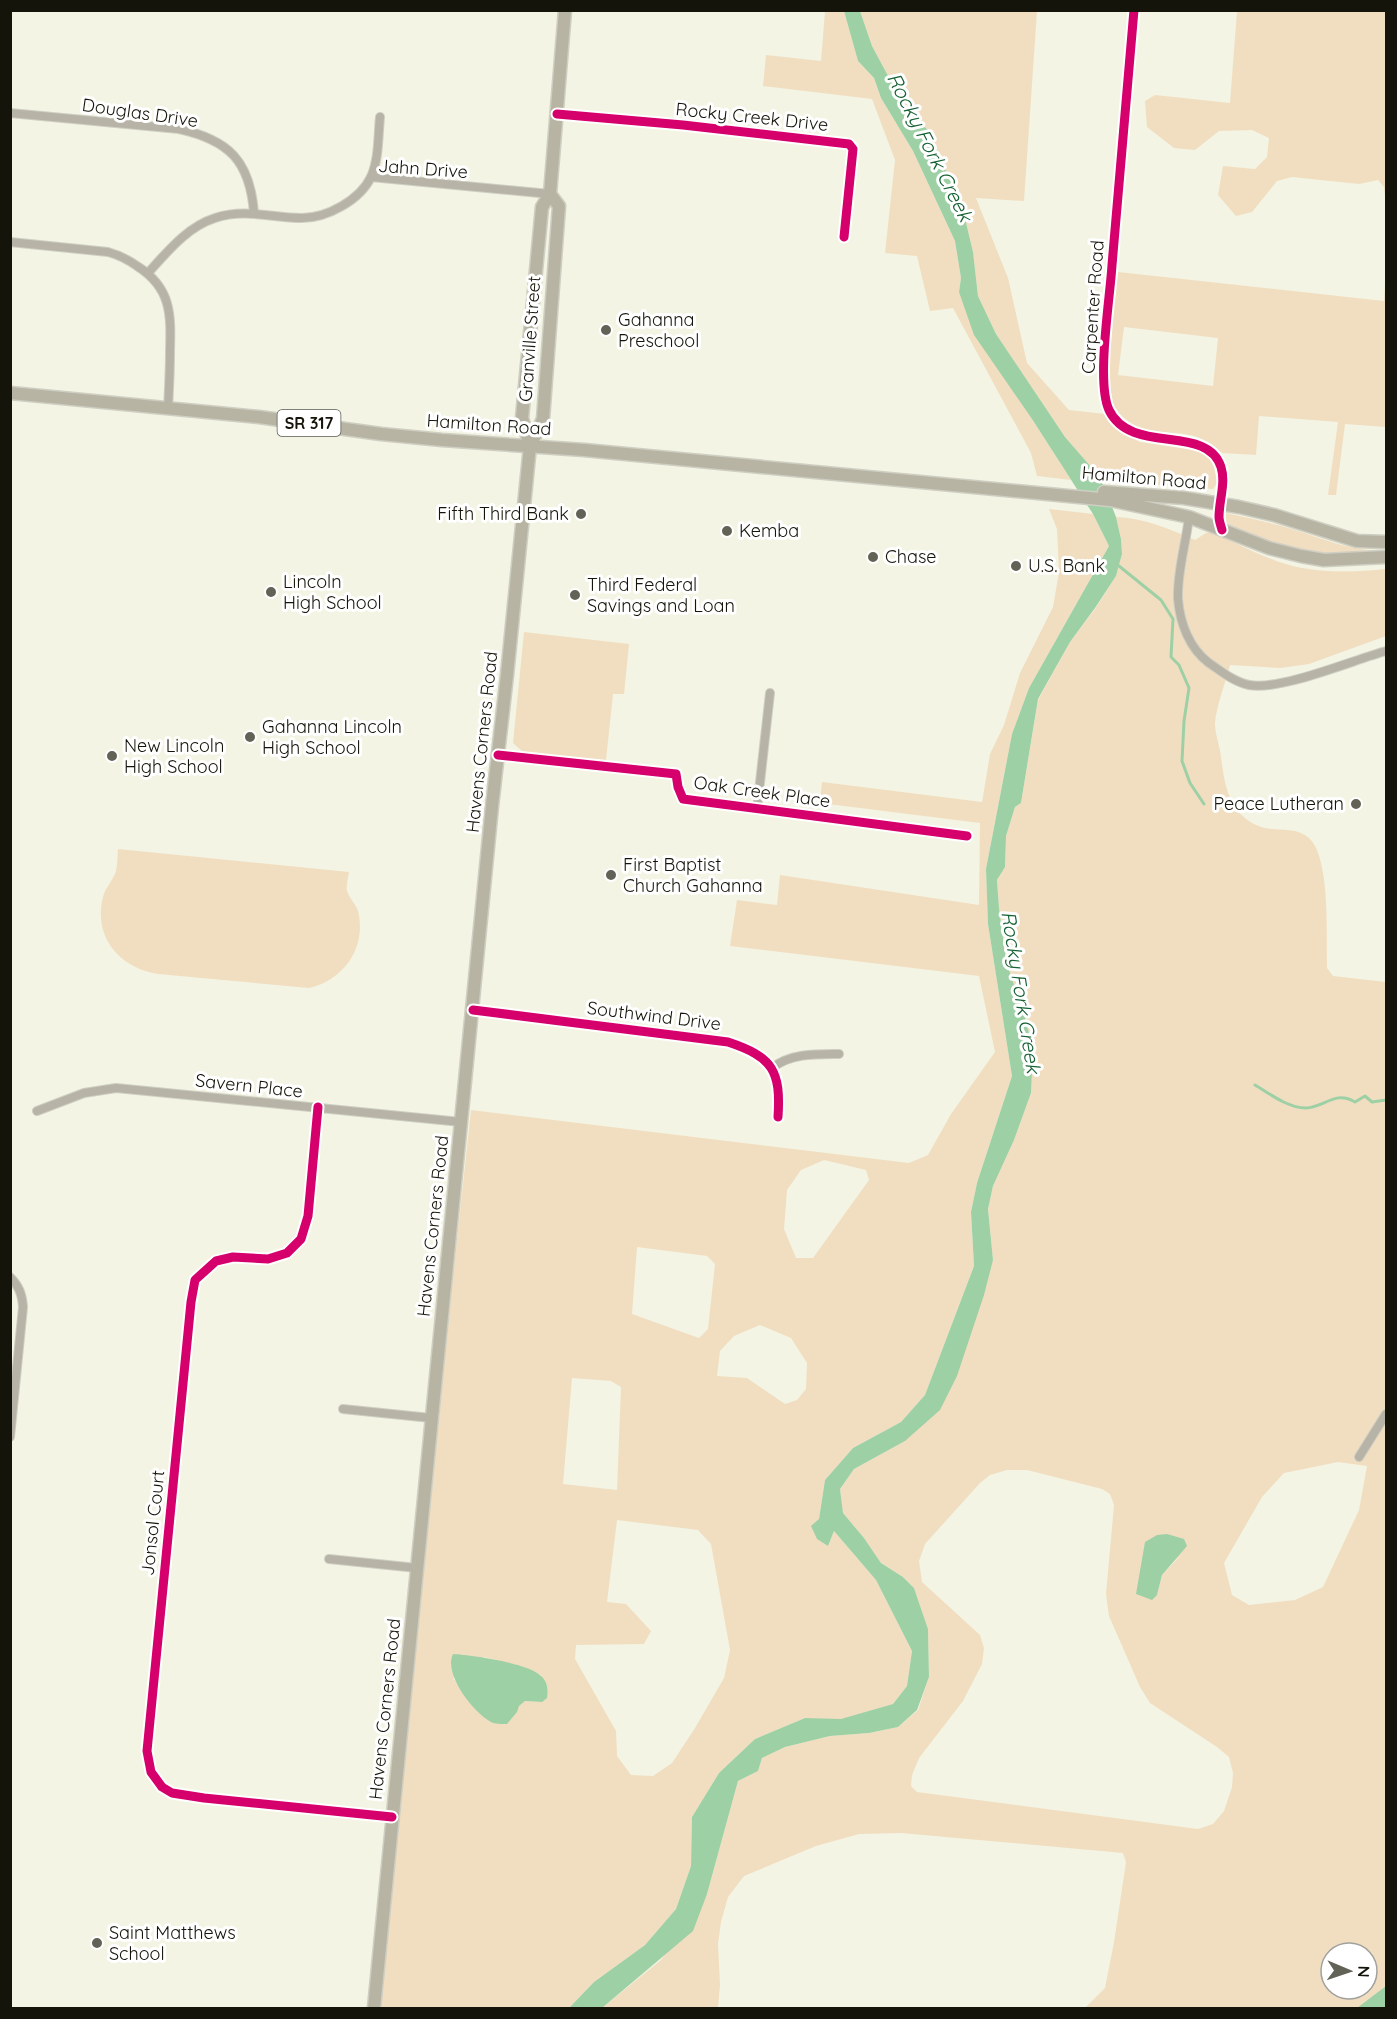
<svg xmlns="http://www.w3.org/2000/svg" width="1397" height="2019" viewBox="0 0 1397 2019" font-family="Quicksand,sans-serif">
<style>
.green{fill:#f1dec1;fill-rule:evenodd}
.water{fill:#9ed0a6}
.lines{fill:none;stroke-linecap:round;stroke-linejoin:round}
.stream{stroke:#9ed0a6;stroke-width:3}
.street-casing{stroke:#cecec2;stroke-width:10}
.primary-casing{stroke:#cecec2;stroke-width:15}
.street{stroke:#b7b3a7;stroke-width:8}
.primary{stroke:#b7b4a3;stroke-width:12}
.cycleway-casing{stroke:#fff;stroke-width:13}
.cycleway{stroke:#d6006c;stroke-width:9}
.poi-dot{fill:#626256;stroke:#fff;stroke-width:2}
.labels{text-anchor:middle;stroke-width:6;stroke-linejoin:round;paint-order:stroke}
.shield{fill:#fff;stroke:#5a5a54;stroke-width:1.5}
.shield-label{font-size:16px;font-weight:bold;fill:#14140a}
.street-label{font-size:18px;fill:#14140a;stroke:#fff}
.poi-label{font-size:18px;fill:#14140a;stroke:#fff;text-anchor:start}
.water-label{font-size:20px;font-style:italic;fill:#146132;stroke:#fff}
</style>
<rect width="100%" height="100%" fill="#f3f4e3"/>
<g class="green">
<path d="M825,11H844L858,61L874,78L881,98L913,151L955,241L961,278L959,292L1032,419L1071,480L1037,476L1031,453L953,308L930,311L917,256L885,253L895,160L872,99L763,86L766,55L821,61Z"/>
<path d="M860,11H1037L1024,201L976,198L1008,278L1027,363L1069,410L1105,414L1120,432L1140,442L1200,451L1213,461L1217,483L1213,489L1122,482H1101L1092,468L1065,437L996,334L978,296L973,252L962,206L928,130L907,111L872,46Z"/>
<path d="M1237,11H1386V205L1384,187L1378,180L1359,184L1292,177L1277,181L1252,212L1236,216L1218,195L1223,166L1255,169L1267,157L1269,138L1252,130L1219,131L1195,150L1174,148L1147,127L1145,101L1155,95L1230,103Z"/>
<path d="M1386,267V427L1345,424L1336,495H1328L1338,422L1259,416L1256,455L1222,453C1197,429 1181,436 1150,430C1136,428 1120,418 1114,405C1104,382 1115,300 1118,272L1384,301ZM1124,327L1218,338L1213,386L1118,375Z"/>
<path d="M1049,509L1093,514L1109,546L1029,688L1012,734L986,869L988,924L1012,1076L977,1183L971,1212L974,1266L925,1395L901,1422L853,1448L825,1480L819,1519L828,1546L834,1531L876,1580L912,1651L907,1686L893,1704L841,1720L805,1718L755,1739L719,1773L692,1817L691,1866L676,1909L645,1945L594,1982L569,2008H381L454,1267L471,1110L909,1163L928,1155L951,1114L995,1052L979,976L730,946L737,900L777,905L780,875L979,905L980,823L820,803L822,782L982,802L990,754L1004,725L1020,673L1053,607L1059,572L1057,529ZM824,1160L866,1170L869,1180L813,1258H796L784,1229L787,1190L801,1170ZM637,1247L707,1256L715,1264L708,1329L699,1338L632,1314ZM760,1325L791,1338L807,1363L806,1389L797,1400L785,1404L747,1378L717,1376L720,1351L734,1336ZM572,1378L611,1381L621,1387L617,1490L563,1484ZM617,1520L698,1530L711,1544L730,1650L724,1678L695,1728L672,1763L653,1776L631,1775L617,1756L616,1731L575,1659L576,1645L644,1644L651,1631L626,1604L607,1602ZM484,1657L520,1666L541,1675L542,1702L525,1701L494,1723L475,1709L453,1678Z"/>
<path d="M1226,513C1249,518 1272,523 1295,530C1325,539 1354,553 1386,550V555H1299L1233,529L1226,522Z"/>
<path d="M1116,517C1144,518 1170,529 1195,540L1206,533H1214C1242,546 1271,562 1302,568C1330,573 1358,572 1386,569V636L1309,664L1280,668L1230,665C1226,681 1216,707 1215,723C1215,731 1218,742 1220,750C1224,779 1226,811 1256,825C1272,833 1295,825 1309,838C1331,858 1326,938 1327,968L1333,976L1386,982V2008H1085L1105,1988L1114,1942L1126,1862L1123,1853L901,1833L859,1834L816,1846L744,1876L728,1897L721,1922L718,1944L720,1985L718,2008H602L661,1960L707,1894L738,1781L758,1771L762,1758L785,1747L830,1736L869,1733L898,1727L918,1710L929,1677L928,1629L914,1588L903,1577L881,1563L864,1538L843,1513L840,1489L854,1469L905,1441L993,1260L988,1209L993,1186L1014,1140L1031,1093L1033,1051L1025,1017L1006,961L999,908L997,880L1005,867L1006,836L1015,807L1021,803L1038,700L1070,642L1095,609L1116,576L1122,554L1121,539ZM1338,1462L1367,1466L1359,1510L1323,1587L1295,1600L1249,1605L1232,1595L1224,1563L1262,1497L1284,1473ZM1007,1470H1027L1102,1489L1110,1494L1114,1505L1106,1594L1109,1616L1140,1687L1150,1703L1217,1747L1229,1757L1233,1773L1232,1787L1224,1811L1213,1824L1198,1829L917,1792L911,1786L912,1775L919,1758L963,1701L982,1664L984,1648L980,1635L922,1582L919,1561L925,1544L980,1483L990,1475ZM1180,1556L1162,1575L1157,1595L1136,1594ZM1331,1953H1367V1989H1331Z"/>
<path d="M524,632L629,644L624,694H613L606,760L523,752L513,743Z"/>
<path d="M118,849L349,872C348,877 346,886 347,891C349,898 356,904 358,911C367,947 344,980 309,988L158,974C119,968 93,937 103,897C105,889 110,884 114,876C118,869 117,857 118,849Z"/>
</g>
<g class="water">
<path d="M844,11H860L872,46L907,111L928,130L962,206L973,252L978,296L996,334L1065,437L1092,468L1104,486L1116,517L1121,539L1122,554L1116,576L1095,608L1070,642L1038,699L1021,803L1015,807L1006,836L1005,867L997,880L999,908L1006,961L1025,1017L1033,1051L1031,1093L1014,1140L993,1186L988,1209L993,1260L984,1295L957,1376L940,1410L905,1441L854,1469L840,1489L843,1513L864,1538L881,1563L903,1577L914,1588L928,1629L929,1677L917,1710L898,1727L869,1733L830,1736L785,1747L762,1758L758,1771L738,1781L707,1894L693,1931L602,2008H569L594,1982L645,1945L676,1909L691,1866L692,1817L719,1773L755,1739L805,1718L841,1719L893,1704L907,1686L912,1651L876,1580L834,1531L828,1546L817,1539L811,1526L819,1519L825,1480L853,1448L901,1422L925,1395L974,1266L971,1212L977,1183L1012,1076L988,924L986,869L1012,734L1029,688L1109,546L1093,514L1032,419L974,335L959,292L961,278L955,241L913,151L881,98L874,78L858,61Z"/>
<path d="M1157,1535L1167,1534L1184,1539L1187,1546L1162,1575L1157,1595L1152,1600L1136,1594L1145,1542Z"/>
<path d="M453,1654C471,1655 529,1663 541,1676C548,1682 548,1690 547,1698L542,1702L525,1701L519,1706L517,1712L507,1724C503,1724 497,1724 493,1723C474,1714 443,1674 453,1654Z"/>
<path d="M1386,1986V2008H1357Z"/>
</g>
<g class="lines">
<g class="stream">
<path d="M1119,566L1161,600L1173,619L1171,657L1179,665L1189,688L1184,721L1182,761L1190,783L1204,804"/>
<path d="M1255,1085C1270,1094 1288,1108 1306,1108C1325,1107 1335,1090 1355,1102L1365,1096L1372,1102L1386,1100"/>
</g>
<defs>
<g id="street">
<path d="M1134,10C1127,95 1119,180 1112,265C1110,299 1096,382 1109,410C1131,456 1207,423 1221,467C1226,483 1219,500 1219,517C1219,521 1221,526 1222,530"/>
<path d="M10,113L179,129C229,140 250,161 254,213"/>
<path d="M557,114L683,125L849,144L853,149L844,237"/>
<path d="M371,177L550,194"/>
<path d="M10,242L108,252C119,255 127,259 137,266C172,288 171,315 170,352C170,371 169,390 168,409"/>
<path d="M148,273C168,251 187,227 215,218C245,208 272,218 302,218C327,218 360,200 371,177C379,159 378,137 380,117"/>
<path d="M1189,517C1186,544 1177,571 1178,599C1180,623 1189,648 1209,663C1221,671 1234,682 1249,685C1280,691 1353,660 1386,651"/>
<path d="M498,755L676,774L678,787L683,799L967,836"/>
<path d="M757,809L770,693"/>
<path d="M473,1010L728,1042C773,1057 781,1071 778,1117"/>
<path d="M772,1068C791,1053 816,1054 839,1054"/>
<path d="M318,1107L308,1216L301,1239L287,1253L268,1259L233,1257L216,1261L195,1280L191,1302L147,1751L151,1772L162,1787L172,1793L204,1798L392,1817"/>
<path d="M37,1111L84,1093L116,1088L461,1122"/>
<path d="M10,1277C19,1286 22,1294 23,1307L10,1437"/>
<path d="M343,1409L431,1418"/>
<path d="M1359,1457L1386,1414"/>
<path d="M329,1559L417,1568"/>
</g>
<g id="primary">
<path d="M10,393L259,417L381,434L442,440L584,450L1110,500L1189,517L1269,548L1301,556L1324,560L1386,557"/>
<path d="M530,446L522,418L542,207L550,194L565,10"/>
<path d="M1104,492L1184,498L1239,507L1274,515L1357,541L1386,542"/>
<path d="M374,2008L492,806L507,675L530,446L543,419L559,206L550,194"/>
</g>
</defs>
<use href="#street" class="street-casing"/>
<use href="#primary" class="primary-casing"/>
<use href="#street" class="street"/>
<use href="#primary" class="primary"/>
<defs>
<g id="cycleway">
<path d="M1134,10C1127,95 1119,180 1112,265C1110,299 1096,382 1109,410C1131,456 1207,423 1221,467C1226,483 1219,500 1219,517C1219,521 1221,526 1222,530"/>
<path d="M557,114L683,125L849,144L853,149L844,237"/>
<path d="M498,755L676,774L678,787L683,799L967,836"/>
<path d="M473,1010L728,1042C773,1057 781,1071 778,1117"/>
<path d="M318,1107L308,1216L301,1239L287,1253L268,1259L233,1257L216,1261L195,1280L191,1302L147,1751L151,1772L162,1787L172,1793L204,1798L392,1817"/>
</g>
</defs>
<use href="#cycleway" class="cycleway-casing"/>
<use href="#cycleway" class="cycleway"/>
</g>
<g class="poi-dot">
<circle cx="606" cy="330" r="6"/>
<circle cx="581" cy="514" r="6"/>
<circle cx="727" cy="531" r="6"/>
<circle cx="873" cy="557" r="6"/>
<circle cx="1016" cy="566" r="6"/>
<circle cx="271" cy="592" r="6"/>
<circle cx="575" cy="595" r="6"/>
<circle cx="250" cy="737" r="6"/>
<circle cx="112" cy="756" r="6"/>
<circle cx="1356" cy="804" r="6"/>
<circle cx="611" cy="875" r="6"/>
<circle cx="97" cy="1943" r="6"/>
</g>
<g class="labels">
<rect class="shield" x="277.5" y="410" width="63" height="26" rx="4.5"/>
<g class="shield-label">
<text x="309" y="429">SR 317</text>
</g>
<g class="street-label">
<text transform="translate(140 113) rotate(8)" y="6">Douglas Drive</text>
<text transform="translate(752 117) rotate(6)" y="6">Rocky Creek Drive</text>
<text transform="translate(423 169) rotate(4)" y="6">Jahn Drive</text>
<text transform="translate(1093 307) rotate(-86)" y="6">Carpenter Road</text>
<text transform="translate(530 339) rotate(-86)" y="6">Granville Street</text>
<text transform="translate(489 425) rotate(4)" y="6">Hamilton Road</text>
<text transform="translate(1144 478) rotate(5)" y="6">Hamilton Road</text>
<text transform="translate(482 742) rotate(-84)" y="6">Havens Corners Road</text>
<text transform="translate(762 792) rotate(8)" y="6">Oak Creek Place</text>
<text transform="translate(654 1016) rotate(7)" y="6">Southwind Drive</text>
<text transform="translate(249 1086) rotate(6)" y="6">Savern Place</text>
<text transform="translate(433 1226) rotate(-84)" y="6">Havens Corners Road</text>
<text transform="translate(153 1523) rotate(-84)" y="6">Jonsol Court</text>
<text transform="translate(385 1709) rotate(-84)" y="6">Havens Corners Road</text>
</g>
<g class="poi-label">
<text x="618" y="326">Gahanna<tspan x="618" dy="21">Preschool</tspan></text>
<text x="569" y="520" text-anchor="end">Fifth Third Bank</text>
<text x="739" y="537">Kemba</text>
<text x="885" y="563">Chase</text>
<text x="1028" y="572">U.S. Bank</text>
<text x="283" y="588">Lincoln<tspan x="283" dy="21">High School</tspan></text>
<text x="587" y="591">Third Federal<tspan x="587" dy="21">Savings and Loan</tspan></text>
<text x="262" y="733">Gahanna Lincoln<tspan x="262" dy="21">High School</tspan></text>
<text x="124" y="752">New Lincoln<tspan x="124" dy="21">High School</tspan></text>
<text x="1344" y="810" text-anchor="end">Peace Lutheran</text>
<text x="623" y="871">First Baptist<tspan x="623" dy="21">Church Gahanna</tspan></text>
<text x="109" y="1939">Saint Matthews<tspan x="109" dy="21">School</tspan></text>
</g>
<g class="water-label">
<text transform="translate(930 147) rotate(63)" y="7">Rocky Fork Creek</text>
<text transform="translate(1021 992) rotate(81)" y="7">Rocky Fork Creek</text>
</g>
</g>
<rect width="1397" height="2019" fill="none" stroke="#14140a" stroke-width="24"/>
<g transform="translate(1349 1971) rotate(92)"><circle r="28" fill="#ffffff" stroke="#a1a19d" stroke-width="1.5"/>
<path d="M0-4.5L10 22L0 15L-10 22Z" fill="#626256"/>
<text y="-9" font-size="16" font-weight="bold" text-anchor="middle" fill="#14140a">N</text>
</g>
</svg>
